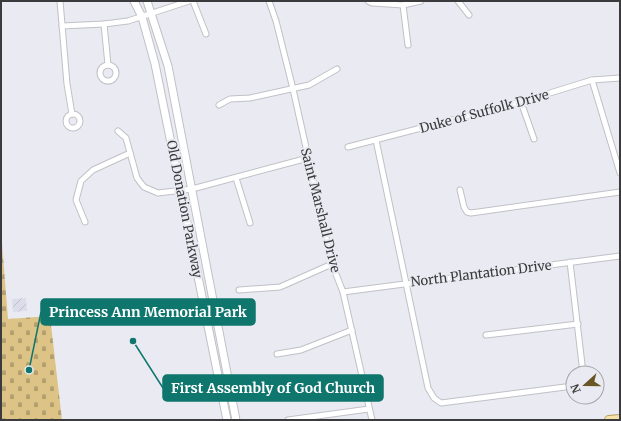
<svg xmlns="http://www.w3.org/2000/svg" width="621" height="421" viewBox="0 0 621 421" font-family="Merriweather,serif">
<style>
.industrial{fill:url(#industrial-furrows)}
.cemetery{fill:url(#cemetery-stones)}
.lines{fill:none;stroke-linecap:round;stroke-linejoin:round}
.street-casing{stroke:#c0c0c7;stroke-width:7}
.secondary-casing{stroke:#c0c0c7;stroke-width:9}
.primary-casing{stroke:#b49b5e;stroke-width:10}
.street{stroke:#fff;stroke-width:5}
.secondary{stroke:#fff;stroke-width:7}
.primary{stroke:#f9e2a9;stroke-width:8}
.labels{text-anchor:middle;stroke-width:4;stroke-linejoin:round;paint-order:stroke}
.street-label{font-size:13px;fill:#3b3b3e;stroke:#eaebf2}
.leader{fill:none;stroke:#0f766e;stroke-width:1.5}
.callout-dot{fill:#0f766e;stroke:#eaebf2;stroke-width:1.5}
.callout{fill:#0f766e;stroke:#0f766e;stroke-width:1.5}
.callout-label{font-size:14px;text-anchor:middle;font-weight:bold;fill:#fff}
</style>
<defs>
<pattern id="industrial-furrows" width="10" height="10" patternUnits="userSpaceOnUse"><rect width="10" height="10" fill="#dcddeb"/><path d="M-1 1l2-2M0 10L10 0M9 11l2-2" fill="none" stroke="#bebfcb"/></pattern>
<pattern id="cemetery-stones" width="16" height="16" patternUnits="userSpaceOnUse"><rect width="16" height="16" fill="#ddc386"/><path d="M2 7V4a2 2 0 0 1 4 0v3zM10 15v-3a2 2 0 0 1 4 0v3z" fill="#b4a06f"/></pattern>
</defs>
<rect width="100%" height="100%" fill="#eaebf2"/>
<path class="industrial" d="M26,298L27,311L13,312L12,299Z"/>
<path class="cemetery" d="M1,231L8,319L50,316L62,420H1Z"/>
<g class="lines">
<defs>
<g id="street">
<path d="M60,1L67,84L72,114"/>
<path d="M193,1L206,34"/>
<path d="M269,1L276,21L293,89L332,264L343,292L372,420"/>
<path d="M368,1L372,3L403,5L421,1"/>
<path d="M458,1L469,15"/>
<path d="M403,5L408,45"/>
<path d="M104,24L108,65"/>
<path d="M62,26L104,24L128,21L189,1"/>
<circle cx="108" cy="73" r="8"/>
<path d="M592,80L620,173"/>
<path d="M521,102L534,139"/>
<path d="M219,105L230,99L250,98L309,85L337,69"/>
<circle cx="73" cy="121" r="7"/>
<path d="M118,131L126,138L137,178L144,187L158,193L192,189L308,158"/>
<path d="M376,140L428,388L434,398L441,403L573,386"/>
<path d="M348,147L521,102L592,80L620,78"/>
<path d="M236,178L250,223"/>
<path d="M460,190L464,207L467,212L471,213L620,192"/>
<path d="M85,222L76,200L81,181L93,170L130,153"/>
<path d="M570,262L583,373"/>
<path d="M239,290L280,287L332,264"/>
<path d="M343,292L620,256"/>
<path d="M486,335L578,324"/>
<path d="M277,354L301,350L352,330"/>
<path d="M288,420L369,409"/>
</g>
<g id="secondary">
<path d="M134,1L142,17L155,64L227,420"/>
<path d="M147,1L168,66L236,420"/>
</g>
<path id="primary" d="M609,420L620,419"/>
</defs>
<use href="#street" class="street-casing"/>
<use href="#secondary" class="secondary-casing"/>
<use href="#primary" class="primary-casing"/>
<use href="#street" class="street"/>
<use href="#secondary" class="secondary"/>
<use href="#primary" class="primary"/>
</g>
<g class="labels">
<g class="street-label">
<text transform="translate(484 111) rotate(-15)" y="5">Duke of Suffolk Drive</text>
<text transform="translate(185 209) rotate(79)" y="5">Old Donation Parkway</text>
<text transform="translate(321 210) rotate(76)" y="5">Saint Marshall Drive</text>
<text transform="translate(481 273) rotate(-7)" y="5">North Plantation Drive</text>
</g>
</g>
<path class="leader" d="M29 370L41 312M133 341L163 388"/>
<g class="callout-dot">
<circle cx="29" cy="370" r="4"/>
<circle cx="133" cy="341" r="4"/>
</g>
<g class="callout">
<rect x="41" y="299" width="214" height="26" rx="4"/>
<rect x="163" y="375" width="220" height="26" rx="4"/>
</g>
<g class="callout-label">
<text x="148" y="317">Princess Ann Memorial Park</text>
<text x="273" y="393">First Assembly of God Church</text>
</g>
<rect width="621" height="421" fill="none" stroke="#3b3b3e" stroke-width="4"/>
<g transform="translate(585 385) rotate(249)"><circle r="19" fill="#eaebf2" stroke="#a4a5aa"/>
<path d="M0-3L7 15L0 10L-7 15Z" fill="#6a5624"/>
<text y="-6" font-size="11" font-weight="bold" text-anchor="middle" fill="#3b3b3e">N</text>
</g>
</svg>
